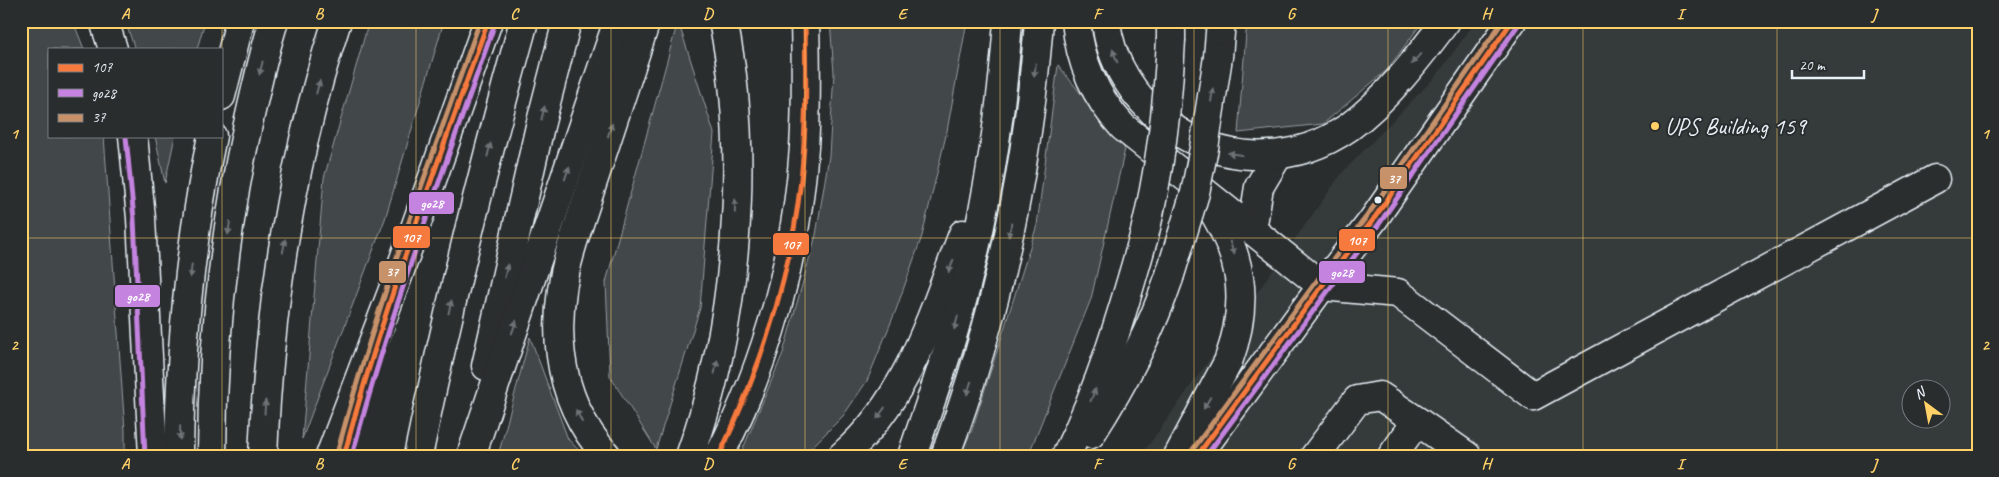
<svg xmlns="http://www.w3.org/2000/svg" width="1999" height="477" viewBox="0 0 1999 477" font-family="Caveat,sans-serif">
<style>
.built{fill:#363a3b;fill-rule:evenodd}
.green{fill:#424648;stroke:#959ca0}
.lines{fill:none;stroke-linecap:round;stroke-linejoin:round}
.minor-casing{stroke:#e8f1f8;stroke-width:31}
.highway-casing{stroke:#e8f1f8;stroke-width:31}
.minor{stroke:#2a2d2e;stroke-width:28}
.highway{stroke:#2a2d2e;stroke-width:28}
.highway-bridge-casing{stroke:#e8f1f8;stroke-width:31;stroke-linecap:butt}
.highway-bridge{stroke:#2a2d2e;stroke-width:28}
.bus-1-casing{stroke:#2a2d2e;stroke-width:9}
.bus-2-casing{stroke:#2a2d2e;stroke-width:9}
.bus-3-casing{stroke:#2a2d2e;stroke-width:9}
.bus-1{stroke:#f6793e;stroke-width:5}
.bus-2{stroke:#c483df;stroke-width:5}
.bus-3{stroke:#c7916a;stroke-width:5}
.oneway{fill:#6c7275}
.grid{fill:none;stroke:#ffd166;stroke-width:1;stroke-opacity:0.55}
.poi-dot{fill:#ffd166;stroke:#2a2d2e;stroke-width:2}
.bus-dot{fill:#e8f1f8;stroke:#2a2d2e;stroke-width:2}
.labels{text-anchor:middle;stroke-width:4;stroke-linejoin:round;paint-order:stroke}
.poi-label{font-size:24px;fill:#e8f1f8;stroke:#2a2d2e;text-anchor:start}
.line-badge{stroke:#2a2d2e;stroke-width:2}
.badge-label{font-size:14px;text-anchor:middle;font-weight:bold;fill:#fff}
.neatline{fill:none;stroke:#ffd166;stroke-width:2}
.grid-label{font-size:16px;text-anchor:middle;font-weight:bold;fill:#ffd166}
</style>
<rect width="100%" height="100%" fill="#2a2d2e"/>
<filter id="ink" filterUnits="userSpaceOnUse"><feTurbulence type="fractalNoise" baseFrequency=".02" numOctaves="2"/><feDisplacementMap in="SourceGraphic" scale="10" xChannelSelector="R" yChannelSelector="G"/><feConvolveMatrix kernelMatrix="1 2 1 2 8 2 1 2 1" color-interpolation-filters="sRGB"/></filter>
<g filter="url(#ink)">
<path class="built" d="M1476,21H1978V456H1141L1342,173L1437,75ZM1912,390H1942V420H1912Z"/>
<g class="green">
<path d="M21,21H73L84,49H49V136H104L125,431V456H21Z"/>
<path d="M125,21H205L197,49H135Z"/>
<path d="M369,21H444L385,219L302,439L324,178Z"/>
<path d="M678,21L714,133L700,308L656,449L610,376L606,282Z"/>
<path d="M830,21H967L947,131L922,236L896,310L867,381L843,416L812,447L794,456H740L783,353L816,235L829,156L834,73Z"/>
<path d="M1247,21H1423L1387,70L1323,124L1238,133Z"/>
<path d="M1058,65L1125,149L1091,299L1028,456H960L972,430L1037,225Z"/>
<path d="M155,136H175L165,183Z"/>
<path d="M530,337L568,439L584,456H498Z"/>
</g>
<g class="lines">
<defs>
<g id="minor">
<path d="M1252,230L1259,187L1278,155"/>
<path d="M1322,286L1398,293L1533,396L1935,179"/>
<path d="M1417,421L1467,456"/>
<path d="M1197,456L1322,286L1373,220L1512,21"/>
<path d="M1315,456L1357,400L1380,396L1417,421L1392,456"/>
</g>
<g id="highway">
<path d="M104,21L113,49"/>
<path d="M1076,21C1080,63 1095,97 1123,127L1322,286"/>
<path d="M1106,21C1110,62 1134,98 1166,123C1220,165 1293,166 1349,127C1387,99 1418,58 1446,21"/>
<path d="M1171,39V21"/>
<path d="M1218,57L1221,21"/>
<path d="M221,96L240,21"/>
<path d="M133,136L141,218L153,456"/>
<path d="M486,366L540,126L567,21"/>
<path d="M1091,434C1123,384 1150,334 1169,278"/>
<path d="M179,456C180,349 190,241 212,136"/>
<path d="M212,456C212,345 224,233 248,124C256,90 263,55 274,21"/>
<path d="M263,456C269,309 291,161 337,21"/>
<path d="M330,456L397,279L488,21"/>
<path d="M418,456C448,309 484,165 524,21"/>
<path d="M471,456L618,21"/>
<path d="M607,456C552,395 550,317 573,242L646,21"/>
<path d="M690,456C737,328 751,155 723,21"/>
<path d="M719,456C768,361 797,254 804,147C807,105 806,63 805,21"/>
<path d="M842,456C908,400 933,312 963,234"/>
<path d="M912,456C926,414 941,373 954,330C983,230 1001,125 1008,21"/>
<path d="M945,456C997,316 1028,169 1039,21"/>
<path d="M1066,456C1101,386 1123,311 1144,236"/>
<path d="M1178,456L1228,362C1250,302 1243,254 1207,202"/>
</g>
</defs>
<use href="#minor" class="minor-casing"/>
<use href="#highway" class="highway-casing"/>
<use href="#minor" class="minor"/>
<use href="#highway" class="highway"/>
<defs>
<g id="highway-bridge">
<path d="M1144,236C1160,171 1168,106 1171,39"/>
<path d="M1169,278L1195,193L1204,148L1218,57"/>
</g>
</defs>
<use href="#highway-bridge" class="highway-bridge-casing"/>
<use href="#highway-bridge" class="highway-bridge"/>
<defs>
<g id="bus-1">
<path d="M344,456C383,308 437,165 488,21"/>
<path d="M719,456C760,371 789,282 800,188C807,133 806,77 805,21"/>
<path d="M1197,456L1322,286L1373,220L1512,21"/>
</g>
<g id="bus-2">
<path d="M126,137L134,219L145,456"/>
<path d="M352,456C391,309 445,167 495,23"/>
<path d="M1206,456L1328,291L1379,224L1518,25"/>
</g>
<g id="bus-3">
<path d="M1191,452L1316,282L1367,216L1503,21"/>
<path d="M337,454C376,307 429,165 480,21"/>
</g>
</defs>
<use href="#bus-1" class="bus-1-casing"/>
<use href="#bus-2" class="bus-2-casing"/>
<use href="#bus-3" class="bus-3-casing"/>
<use href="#bus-1" class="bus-1"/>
<use href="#bus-2" class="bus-2"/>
<use href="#bus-3" class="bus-3"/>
</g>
<defs><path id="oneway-solid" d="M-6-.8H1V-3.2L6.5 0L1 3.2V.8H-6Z" transform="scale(1.25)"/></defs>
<g class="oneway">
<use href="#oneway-solid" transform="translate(1115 56) rotate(-110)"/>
<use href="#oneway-solid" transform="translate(1416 59) rotate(131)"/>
<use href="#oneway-solid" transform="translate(261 68) rotate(104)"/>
<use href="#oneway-solid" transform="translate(1035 70) rotate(96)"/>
<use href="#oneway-solid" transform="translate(318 87) rotate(-75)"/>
<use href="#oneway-solid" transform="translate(1212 95) rotate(-82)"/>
<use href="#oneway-solid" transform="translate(543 113) rotate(-76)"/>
<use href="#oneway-solid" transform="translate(610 130) rotate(-72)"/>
<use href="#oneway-solid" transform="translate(489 150) rotate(-76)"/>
<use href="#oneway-solid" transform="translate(1235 154) rotate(-170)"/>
<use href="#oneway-solid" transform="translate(567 173) rotate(-71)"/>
<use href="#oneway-solid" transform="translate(735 206) rotate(-89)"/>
<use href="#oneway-solid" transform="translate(229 228) rotate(98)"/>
<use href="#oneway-solid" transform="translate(1010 230) rotate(101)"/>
<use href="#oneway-solid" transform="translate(284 246) rotate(-80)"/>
<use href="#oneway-solid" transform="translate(1232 248) rotate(70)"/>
<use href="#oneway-solid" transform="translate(951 266) rotate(111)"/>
<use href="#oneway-solid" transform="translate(191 271) rotate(97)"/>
<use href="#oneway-solid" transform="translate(506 271) rotate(-77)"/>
<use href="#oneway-solid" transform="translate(450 307) rotate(-77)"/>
<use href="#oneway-solid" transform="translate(956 323) rotate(105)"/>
<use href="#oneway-solid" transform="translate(514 327) rotate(-71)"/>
<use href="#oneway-solid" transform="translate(716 367) rotate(-78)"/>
<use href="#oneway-solid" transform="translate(969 388) rotate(108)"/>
<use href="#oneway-solid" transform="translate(1093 395) rotate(-68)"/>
<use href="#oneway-solid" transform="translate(1207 403) rotate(119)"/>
<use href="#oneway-solid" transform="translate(265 407) rotate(-86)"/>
<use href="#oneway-solid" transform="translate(881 413) rotate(125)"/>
<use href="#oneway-solid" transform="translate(579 416) rotate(-117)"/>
<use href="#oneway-solid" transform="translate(180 433) rotate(91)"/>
</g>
</g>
<path class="grid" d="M222,21V456M416,21V456M611,21V456M805,21V456M1000,21V456M1194,21V456M1388,21V456M1583,21V456M1777,21V456M21,238H1978"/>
<circle class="poi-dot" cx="1655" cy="126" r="5"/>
<circle class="bus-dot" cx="1378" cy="200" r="4.5"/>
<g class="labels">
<g class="poi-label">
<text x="1665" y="134">UPS Building 159</text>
</g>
</g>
<g class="line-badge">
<rect x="1379" y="166" width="29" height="24" rx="5" fill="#c7916a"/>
<rect x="408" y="191" width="47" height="24" rx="5" fill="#c483df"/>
<rect x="392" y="225" width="39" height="24" rx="5" fill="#f6793e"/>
<rect x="1338" y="228" width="38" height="24" rx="5" fill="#f6793e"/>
<rect x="772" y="232" width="38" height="24" rx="5" fill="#f6793e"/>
<rect x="378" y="260" width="29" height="24" rx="5" fill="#c7916a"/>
<rect x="1318" y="260" width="48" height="24" rx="5" fill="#c483df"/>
<rect x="114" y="284" width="47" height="24" rx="5" fill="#c483df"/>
</g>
<g class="badge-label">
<text x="1394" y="183">37</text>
<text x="432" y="208">go28</text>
<text x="411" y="242">107</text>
<text x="1357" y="245">107</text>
<text x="791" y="249">107</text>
<text x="392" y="276">37</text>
<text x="1342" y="277">go28</text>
<text x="138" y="301">go28</text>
</g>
<rect width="1999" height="477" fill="none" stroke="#2a2d2e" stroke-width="55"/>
<rect x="48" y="48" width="175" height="90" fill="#2a2d2e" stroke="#767b7f"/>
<rect x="58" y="64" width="25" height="8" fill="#f6793e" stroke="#767b7f"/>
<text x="92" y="72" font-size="15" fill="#e8f1f8">107</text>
<rect x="58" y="89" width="25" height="8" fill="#c483df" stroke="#767b7f"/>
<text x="92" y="98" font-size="15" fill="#e8f1f8">go28</text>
<rect x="58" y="114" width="25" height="8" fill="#c7916a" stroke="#767b7f"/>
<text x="92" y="122" font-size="15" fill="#e8f1f8">37</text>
<g transform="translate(1926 404) rotate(328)"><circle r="24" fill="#2a2d2e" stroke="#767b7f"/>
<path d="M0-4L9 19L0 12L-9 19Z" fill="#ffd166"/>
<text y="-8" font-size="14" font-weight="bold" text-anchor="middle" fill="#e8f1f8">N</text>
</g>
<path d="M1792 70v8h72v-8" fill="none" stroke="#e8f1f8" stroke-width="2.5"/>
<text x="1799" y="70" font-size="15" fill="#e8f1f8" stroke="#2a2d2e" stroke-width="4" paint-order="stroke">20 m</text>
<rect x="28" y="28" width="1944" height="422" class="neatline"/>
<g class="grid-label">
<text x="125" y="19">A</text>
<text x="319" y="19">B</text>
<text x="514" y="19">C</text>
<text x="708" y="19">D</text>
<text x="902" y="19">E</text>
<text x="1097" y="19">F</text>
<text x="1291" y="19">G</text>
<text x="1486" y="19">H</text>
<text x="1680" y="19">I</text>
<text x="1874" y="19">J</text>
<text x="14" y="139">1</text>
<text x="1985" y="139">1</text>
<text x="14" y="350">2</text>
<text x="1985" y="350">2</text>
<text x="125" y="469">A</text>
<text x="319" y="469">B</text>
<text x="514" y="469">C</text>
<text x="708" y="469">D</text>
<text x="902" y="469">E</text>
<text x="1097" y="469">F</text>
<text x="1291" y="469">G</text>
<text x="1486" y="469">H</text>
<text x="1680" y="469">I</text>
<text x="1874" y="469">J</text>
</g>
</svg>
